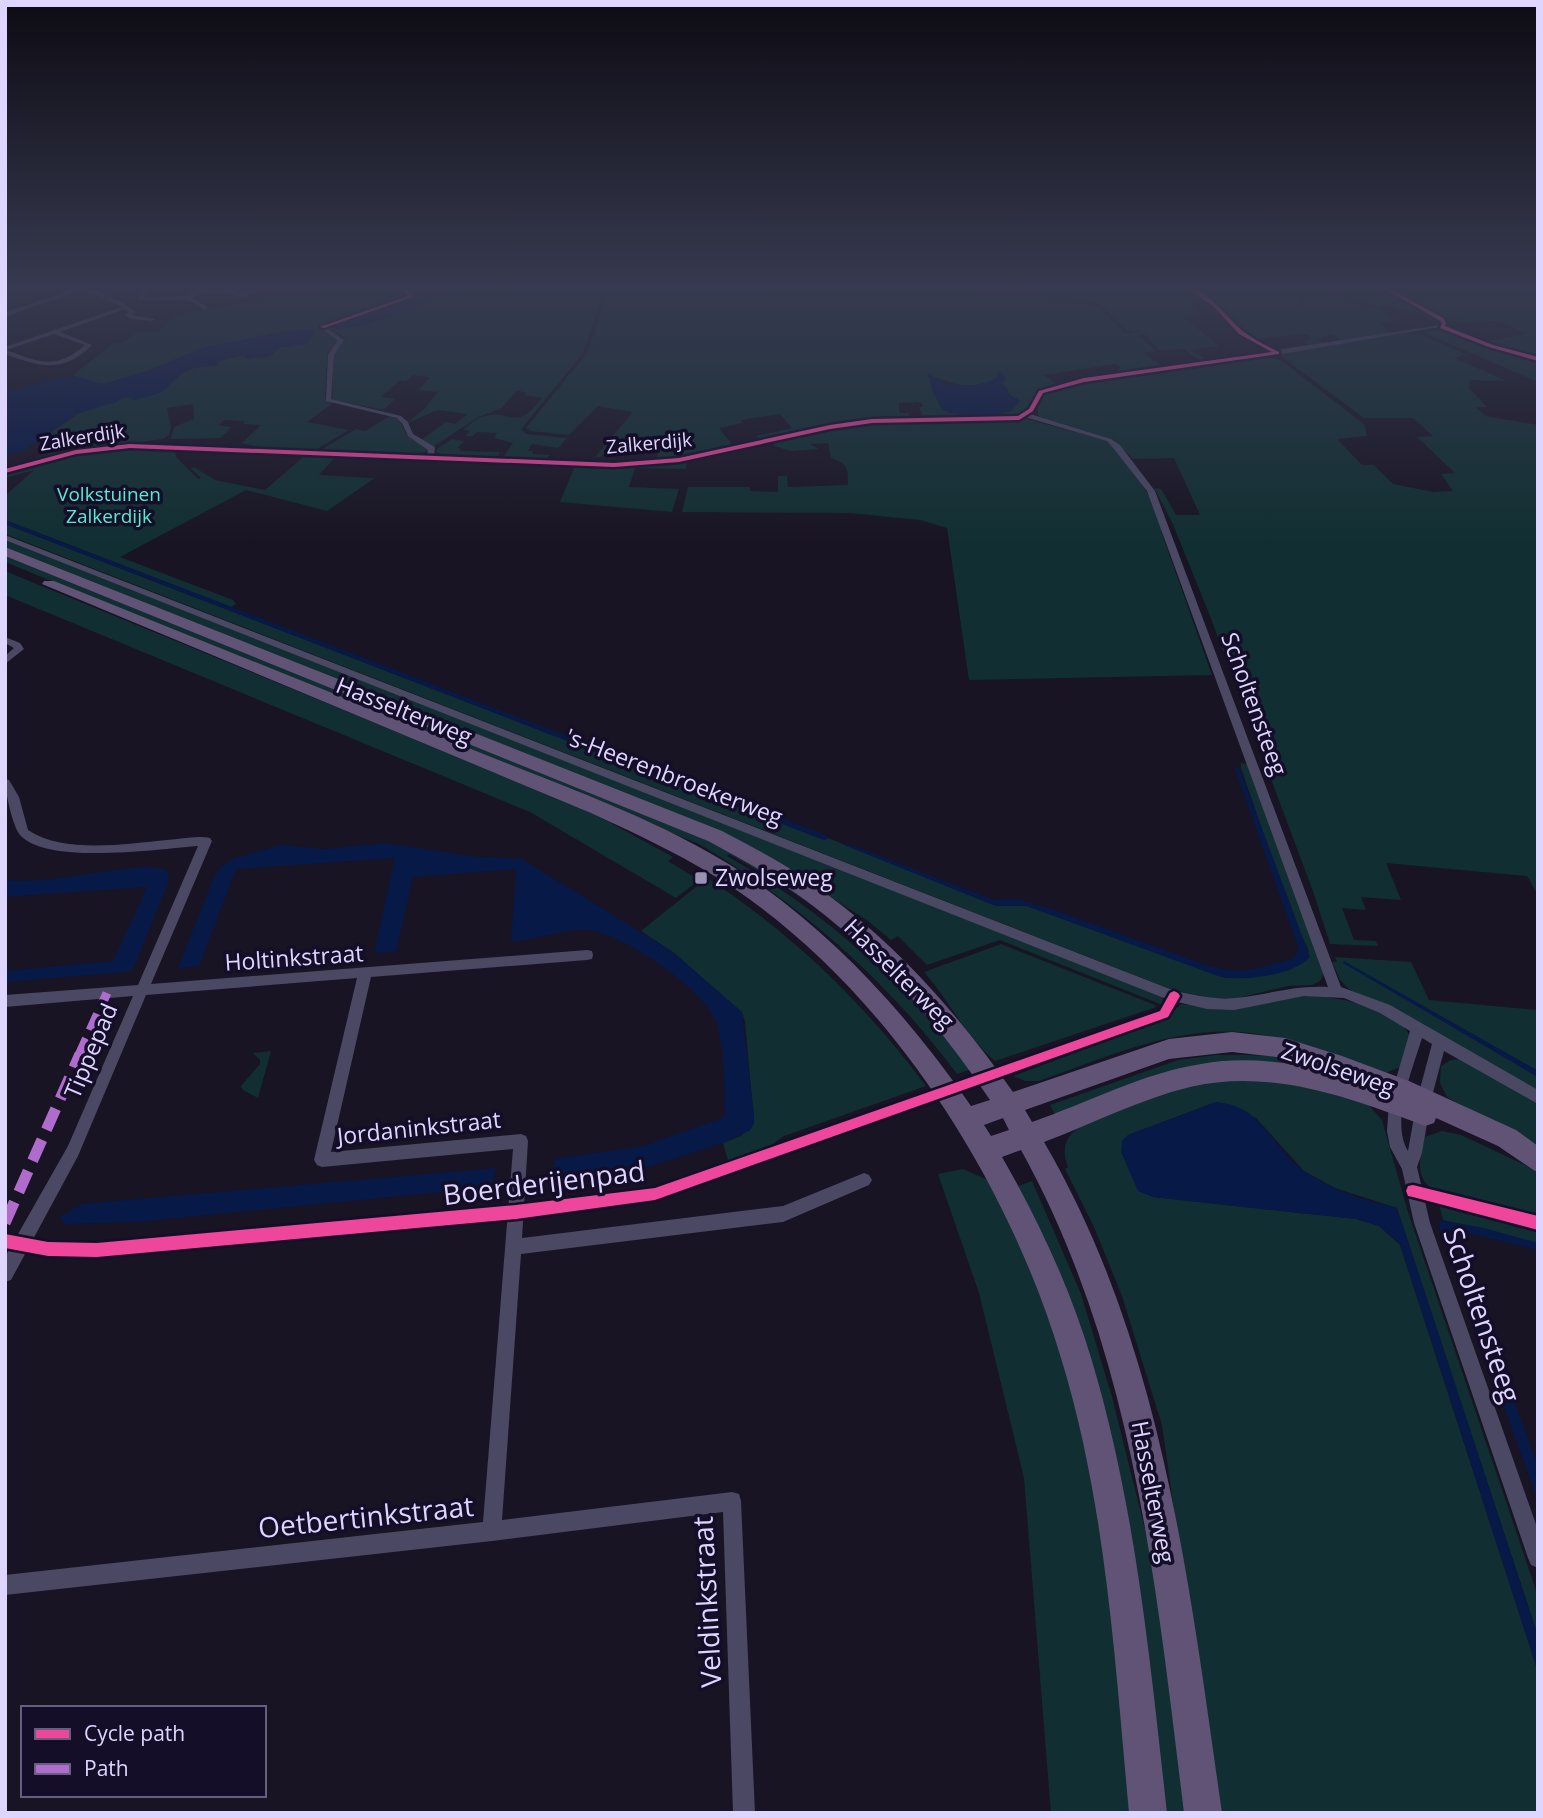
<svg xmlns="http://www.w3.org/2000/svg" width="1543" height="1818" viewBox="0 0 1543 1818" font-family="'Open Sans',sans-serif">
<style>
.green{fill:#112f32;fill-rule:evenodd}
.water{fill:#071947}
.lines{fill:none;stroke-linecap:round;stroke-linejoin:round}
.minor{fill:#4b4864;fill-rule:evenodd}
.tertiary{fill:#4b4864;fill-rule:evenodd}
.primary{fill:#615375;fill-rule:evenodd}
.quiet-far1{stroke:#b06ccc;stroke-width:9;stroke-dasharray:18 9;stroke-linecap:butt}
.quiet{stroke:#b06ccc;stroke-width:11;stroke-dasharray:23 11;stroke-linecap:butt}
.cycleway-casing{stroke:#140e29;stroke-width:5}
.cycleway{fill:#ed469a;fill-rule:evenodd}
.poi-dot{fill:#9992b2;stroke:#140e29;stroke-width:2.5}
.labels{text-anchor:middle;stroke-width:7;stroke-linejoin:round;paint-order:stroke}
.far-street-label{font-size:19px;fill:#ded6ff;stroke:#140e29}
.far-park-label{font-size:19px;fill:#56ebd1;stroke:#140e29}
.street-label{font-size:23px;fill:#ded6ff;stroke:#140e29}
.poi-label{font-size:23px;fill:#ded6ff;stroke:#140e29;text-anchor:start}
.near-street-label{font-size:28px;fill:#ded6ff;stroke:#140e29}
</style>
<rect width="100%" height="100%" fill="#181423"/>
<g class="green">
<path d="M327,287H400L410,295L320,326L339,340L327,354L325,398L333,403L307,422L349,430L315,450L259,447L242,443L261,425L244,424V421L224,420L218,425L231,427L221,438L171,439L174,427L194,419L193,404L167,408L171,427L169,435L163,439L71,451L16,465C49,452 82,444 117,441L118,434L36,442L79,413L122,398L146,397L162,391L178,375L192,368L243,355L247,359L270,356L281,347H290L313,330L285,331L202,348L150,370L107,383L101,384L72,376L114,343H123L137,332H158L170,320L189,313Z"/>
<path d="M404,287H409L419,296L329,326L337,329L371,323L457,287H604L583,353L521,429L526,434L567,438L558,448L532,444L528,451H533L532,454L550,455L546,459H502L513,443L494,438L497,433L477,432L473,436H465L470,431L463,430C468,426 475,419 482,417C513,407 513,435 542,398L525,395L526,392L516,391L502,408L480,416L434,446L421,440L446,422L455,424L468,414L438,410L407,423L424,409L438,392L419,390L430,377L413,375L406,381L400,380L381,397L395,399L383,410L332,399L334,355L346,338L324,325L412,296Z"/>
<path d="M608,287H965L1098,306L1125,333L1142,332L1127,331L1099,303L989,287H1185L1195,297L1191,306L1199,315L1182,316L1219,346L1191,350L1208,361L1202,362L1184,349L1159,350L1148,338L1151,337L1142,334L1139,336L1156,351L1144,353L1161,365L1180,364L1121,373L1117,370L1121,368L1116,364L1044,375L1057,384L1036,393L1030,409L1016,417L923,418L919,407H923L921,402L899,403V413H908L910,418L854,420L759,439L756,436L792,428L780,414L741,420L742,423L719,428L732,445L655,461L661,445L613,442L601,457H595L633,412L598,406L569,435L531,431L526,428L588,352ZM1000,371L1006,378L1002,384L1007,388L1008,393L1019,401C1010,422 966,415 948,412L929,375V373L932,376C957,385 972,391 997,378Z"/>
<path d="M1191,287H1297L1302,305L1297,306H1306L1300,287H1321L1348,300L1379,310L1398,321L1378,323L1393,333L1344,341L1331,334L1318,339L1325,344L1308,346L1305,342L1313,338L1306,334L1255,339L1238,326L1220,305Z"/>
<path d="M1326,287H1538V382L1422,332L1447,329L1496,348L1483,342L1527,334L1498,321L1448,322L1446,320L1469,318H1446L1426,312L1437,318L1441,325L1432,326L1438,323L1411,309L1399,310L1391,306L1378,308Z"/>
<path d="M1406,333L1422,335L1474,358L1464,355L1454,358L1507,381L1470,380L1469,388L1487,407H1476L1486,416L1538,425V895L1527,876L1386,863L1401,900L1361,897L1366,910L1342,908L1354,940L1376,941L1378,946L1330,944L1314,894L1210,616L1172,522L1154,488L1161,489L1176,515H1200L1174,458L1133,459L1114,440L1038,416V399L1045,391L1059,386L1269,356L1282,361L1365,425L1367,436L1337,439L1362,465H1374L1393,484L1433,492L1453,491L1441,474L1455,473L1417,437L1433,436L1413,418H1364L1278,354Z"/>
<path d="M390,416L400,420L406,434L428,449V451L416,454L321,450L356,429L365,431Z"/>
<path d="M1026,419L1105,440C1131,457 1154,502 1164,530L1161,531L1212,675L969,680L947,528L920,520L851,513L682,512L688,487H750V491L778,492V476H787L788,487L848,485C848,468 848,464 831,458L828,443L810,444L819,449L791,451L774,446V440L868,422H993Z"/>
<path d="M452,439L464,441L457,448L461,449L460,451L500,452L497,459L446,456L436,452L438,448Z"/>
<path d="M120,447L173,448L177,458L198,479L201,478L191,468L194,467L215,480L265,490L308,453L338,454L319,475L375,478L327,511L246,490L120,557L233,600L236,604L231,607L5,520V496L34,470L5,478V472L65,455Z"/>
<path d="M684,460L687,461L686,469L635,468L629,487L679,489L672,512L560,502L575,466H627Z"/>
<path d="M5,524L824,840L828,838L996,906H1027L1225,978H1249L1290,970L1309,951L1291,913L1241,768V763L1247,764L1324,974L1320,981L1312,985L1288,986L1238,998H1210L1173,990L5,534Z"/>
<path d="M5,540L1162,996L1165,1006L1000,940L927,965L898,936L891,940L868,921L790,871L5,547Z"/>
<path d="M5,556L695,834L785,883L874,952L975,1068L957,1074C887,980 800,904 699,844L5,562ZM729,854C790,888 851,928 897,981L894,982C843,933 789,891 727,856Z"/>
<path d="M5,571L587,810L673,857L668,861L699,880L676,898L530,812L5,595Z"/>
<path d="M707,878C793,934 864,1003 926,1086L784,1136L775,1142L777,1147L729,1164L723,1143L741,1136L754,1123L745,1021L742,1013L673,952L641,931Z"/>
<path d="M1001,944L1155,1005L1156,1007L995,1061C966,1037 949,1000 924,972Z"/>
<path d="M1335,957L1411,962L1429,1000L1538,1010V1071L1342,961L1538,1077V1093L1349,989L1340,980L1332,962H1337Z"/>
<path d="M1308,995C1335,997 1397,1007 1409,1035L1400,1067L1386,1073C1348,1060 1308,1045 1268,1036C1189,1019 1113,1055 1039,1081H1025L1013,1076L1165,1019L1181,1004L1236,1009Z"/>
<path d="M271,1051L258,1098L243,1090L241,1086L260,1064V1060L253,1053Z"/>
<path d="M1247,1055L1285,1057L1350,1073L1267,1068L1058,1120L1050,1105L1178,1060L1216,1055Z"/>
<path d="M1460,1059L1538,1103V1149L1447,1097L1440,1083L1441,1066L1451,1060Z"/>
<path d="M1263,1075L1365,1101L1382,1120L1407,1209L1538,1596V1636L1397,1208L1335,1188L1304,1171L1256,1118L1216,1102L1128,1135L1122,1141L1153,1197L1356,1219L1379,1226L1400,1245L1538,1672V1813H1217L1162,1425L1122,1296L1094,1227L1065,1169L1068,1167C1062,1151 1064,1138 1078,1128L1165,1089Z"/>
<path d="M1442,1131L1461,1135L1538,1171V1221L1441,1195C1414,1182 1418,1161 1425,1137Z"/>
<path d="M963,1169L988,1180L1006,1207L1063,1356L1100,1513L1134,1813H1051L1024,1478L979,1293L938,1174Z"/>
<path d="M1032,1181L1081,1294L1112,1397L1156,1574L1189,1813H1162L1140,1622L1016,1187Z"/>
<path d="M1444,1203L1538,1228V1243L1443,1220L1439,1204Z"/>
</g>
<g class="water">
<path d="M409,287H457C427,300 359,337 328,327L419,296Z"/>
<path d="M303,329L316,331L307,344L281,347L270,356L246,359L247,357C238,352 228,358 219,361L217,366C179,368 186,372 163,391C158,395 138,399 131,401L132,398H122L117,402L79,413L26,449L5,457V392L73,375L101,384L107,383L150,370L202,348Z"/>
<path d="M999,371L1006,378L1002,384L1007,388L1008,393L1020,401L1011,411C990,416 962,418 942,410L932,390L927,373C947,389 974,389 997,378Z"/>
<path d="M5,520L828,836V838L824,840L5,524Z"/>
<path d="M1239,767L1310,957C1293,976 1241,982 1218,976L1027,906H996L844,845L849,844L994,900L1018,899L1052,909L1206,965C1242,976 1257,968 1292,959L1299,950L1235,769Z"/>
<path d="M387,843L469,856L522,859L673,952L742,1012L754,1114V1124L749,1131L723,1143L645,1168L553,1179L554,1159L643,1146L720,1119L725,1114C725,1092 724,1037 715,1019C699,986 621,932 585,930C565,929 533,940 511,942L516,869L413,877L396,951L374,953L395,858L236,869L199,966L178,968L213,879L220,867L235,858L280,845L325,849Z"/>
<path d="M152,867L164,869L169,874L167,885L133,969L127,972L5,982V971L113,961L147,887L5,897V880C55,884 102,868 152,867Z"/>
<path d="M1344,961L1538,1071V1077L1343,963Z"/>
<path d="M1216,1102C1265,1106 1271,1149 1307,1173C1334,1191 1366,1200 1397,1208L1538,1636V1672L1400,1244L1379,1226L1356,1219L1153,1197L1138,1191L1121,1152L1122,1141L1128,1135Z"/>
<path d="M496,1168L492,1187L136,1222L64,1224L60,1217L81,1204Z"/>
<path d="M1440,1220L1484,1228L1538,1243V1250L1456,1230L1452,1233L1456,1247C1443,1245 1437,1232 1440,1220Z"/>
<path d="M1462,1278L1470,1282L1538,1466V1501L1459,1282Z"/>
</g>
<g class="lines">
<g class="minor">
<path d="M80,287C100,292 120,299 136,312L132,315L155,319L152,321L131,319L125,315L129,312L125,309L60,332L92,345C62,374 41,367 5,354V347L122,307L99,296L78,290ZM54,334L85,345C55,371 39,362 6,350Z"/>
<path d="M144,287H151L144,297L188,296L202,287H208L205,290L230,289L241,293L262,287H271L241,297L229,293H200L193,298L207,307L205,310L188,300H137L144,291L141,289Z"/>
<path d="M1186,287H1192L1218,305L1243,332L1276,350L1440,325L1438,320L1425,313L1427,310L1443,318L1446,326L1276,355L1058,388L1044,393L1034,410L1030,414L1111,439L1120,445L1155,491L1341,987L1390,1005L1538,1090V1104L1444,1051L1431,1100L1422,1153L1417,1167L1430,1223L1538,1530V1568L1531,1565L1528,1558L1414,1223L1402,1169L1390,1147L1387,1131L1389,1103L1410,1031L1380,1013L1344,998L1304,996L1234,1010L1207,1009L1169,1000L5,540V535L1175,991C1195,995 1215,1000 1235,998C1268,995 1293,985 1328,987L1147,491L1114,449L1107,441L1025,417L1019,420L872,423L830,429L679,462L614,467L130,448L76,454L5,473V469L76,450L130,444L427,455L428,450L408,436L402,423L397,418L326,401L328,355L338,340L320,328L322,325L344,340L334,355L331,399L401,416L408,422L413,434L435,447L434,456L614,463L679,458L830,425L872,419L1017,416L1028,409L1039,391L1055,385L1269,351L1239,334L1214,307ZM1422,1038L1432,1044L1417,1100L1408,1151C1390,1122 1413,1068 1422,1038Z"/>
<path d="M5,637L20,643L24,649L5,664V656L14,648L5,643Z"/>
<path d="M5,779L9,780L19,797L28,830C63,854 126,844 167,840C181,839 197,835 210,838L212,841L151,984L587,950L592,951L593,955L592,959L587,960L371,977L331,1152L521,1134L526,1136L528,1141L522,1238L783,1206L864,1173L869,1175L872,1180L869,1185L783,1222L521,1254L502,1520L732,1492L739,1494L741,1501L755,1813H733L723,1512L492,1541L5,1595V1575L483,1522L513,1149L322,1167L317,1165L314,1160L357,978L146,995L78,1156L11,1280L5,1282V1257L68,1146L133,996L5,1007V995L138,985L198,846C159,849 49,865 21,836C13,829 5,791 5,779Z"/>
</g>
<path class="tertiary" d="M66,287L83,289L5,317V312L72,290Z"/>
<path class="primary" d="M5,547L722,831C748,845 776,859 801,876C887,933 954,1008 1013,1092L1169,1039L1232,1032L1285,1038L1342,1056L1409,1081L1516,1130L1538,1146V1170L1535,1171L1498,1146L1436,1118L1434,1123L1425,1126C1350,1098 1272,1068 1190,1087C1140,1099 1092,1124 1044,1142C1163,1346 1189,1583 1222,1813H1184C1156,1585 1134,1354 1021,1150L1002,1157C1039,1221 1071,1290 1092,1361C1136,1508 1150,1661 1167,1813H1129C1115,1662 1106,1504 1061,1358C1008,1181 891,995 735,889C690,859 641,836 591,813L42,584L44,581H54C193,637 332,693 471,749C567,788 669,822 755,881C841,941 912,1021 971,1106L990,1100C934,1017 870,944 787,887C762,870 735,856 708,841L5,556ZM1232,1052L1285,1058L1315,1068C1277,1061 1240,1057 1201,1064C1143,1073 1087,1103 1032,1122L1025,1110L1169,1059ZM1003,1118L1009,1130L991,1136L984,1125Z"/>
<path class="quiet-far1" d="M79,1055L107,993"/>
<path class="quiet" d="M5,1223L80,1054"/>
<defs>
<g id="cycleway">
<path d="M400,287H405L413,297L324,328L320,327L408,296Z"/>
<path d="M1186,287C1208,288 1228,320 1244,332C1254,340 1267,346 1279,352V354L1084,382L1043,393L1033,411L1019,420L872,423L830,429L679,462L614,467L130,448L76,454L5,473V469L76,450L130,444L614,463L679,458L830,425L872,419L1018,416L1029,409L1039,391L1084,378L1272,352L1239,334L1214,307Z"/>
<path d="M1381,287H1387L1443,318L1446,323L1445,326L1493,345L1538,357V361L1489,347L1440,328L1442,323L1439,320Z"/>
<path d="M1174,991L1178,993L1180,996L1168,1017L655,1200L516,1219L97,1257L48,1256L5,1248V1234L48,1242L97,1243L516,1205L655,1188L1160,1011L1170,993Z"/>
<path d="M1413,1185L1538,1216V1230L1413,1197L1408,1196L1406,1191L1408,1186Z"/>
</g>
</defs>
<use href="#cycleway" class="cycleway-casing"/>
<use href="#cycleway" class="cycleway"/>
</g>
<linearGradient id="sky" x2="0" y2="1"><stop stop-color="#0d0b13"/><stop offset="0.53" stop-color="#373a50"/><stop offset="1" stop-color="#373a50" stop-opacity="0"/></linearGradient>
<rect width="1543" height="542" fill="url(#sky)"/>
<rect class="poi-dot" x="694" y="871" width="14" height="14" rx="3.5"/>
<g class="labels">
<g class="far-street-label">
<text transform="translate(82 437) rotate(-9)" y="7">Zalkerdijk</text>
<text transform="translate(649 443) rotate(-5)" y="7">Zalkerdijk</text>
</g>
<g class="far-park-label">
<text x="109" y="501">Volkstuinen<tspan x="109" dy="22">Zalkerdijk</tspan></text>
</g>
<g class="street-label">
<text transform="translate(1254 704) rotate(70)" y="8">Scholtensteeg</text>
<text transform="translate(404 711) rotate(22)" y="8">Hasselterweg</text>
<text transform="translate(674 777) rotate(21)" y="8">'s-Heerenbroekerweg</text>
<text transform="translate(294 958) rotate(-4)" y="8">Holtinkstraat</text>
<text transform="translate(899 974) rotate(45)" y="8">Hasselterweg</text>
<text transform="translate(91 1051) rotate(-67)" y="8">Tippepad</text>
<text transform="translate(1338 1069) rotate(19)" y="8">Zwolseweg</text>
<text transform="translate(419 1128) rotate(-6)" y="8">Jordaninkstraat</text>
<text transform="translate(1153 1492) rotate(79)" y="8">Hasselterweg</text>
</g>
<g class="poi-label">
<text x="715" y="886">Zwolseweg</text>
</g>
<g class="near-street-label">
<text transform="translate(544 1183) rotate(-7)" y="10">Boerderijenpad</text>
<text transform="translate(1482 1315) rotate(71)" y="10">Scholtensteeg</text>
<text transform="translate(366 1517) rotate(-6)" y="10">Oetbertinkstraat</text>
<text transform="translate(707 1602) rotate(-93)" y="10">Veldinkstraat</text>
</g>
</g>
<rect width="1543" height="1818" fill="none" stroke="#ded6ff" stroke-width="14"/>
<rect x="21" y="1706" width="245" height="91" fill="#140e29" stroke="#655e7f" stroke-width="2"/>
<rect x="35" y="1729" width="35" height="10" fill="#ed469a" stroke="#655e7f" stroke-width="2"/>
<text x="84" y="1741" font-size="21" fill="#ded6ff">Cycle path</text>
<rect x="35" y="1764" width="35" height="10" fill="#b06ccc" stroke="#655e7f" stroke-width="2"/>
<text x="84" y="1776" font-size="21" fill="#ded6ff">Path</text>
</svg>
